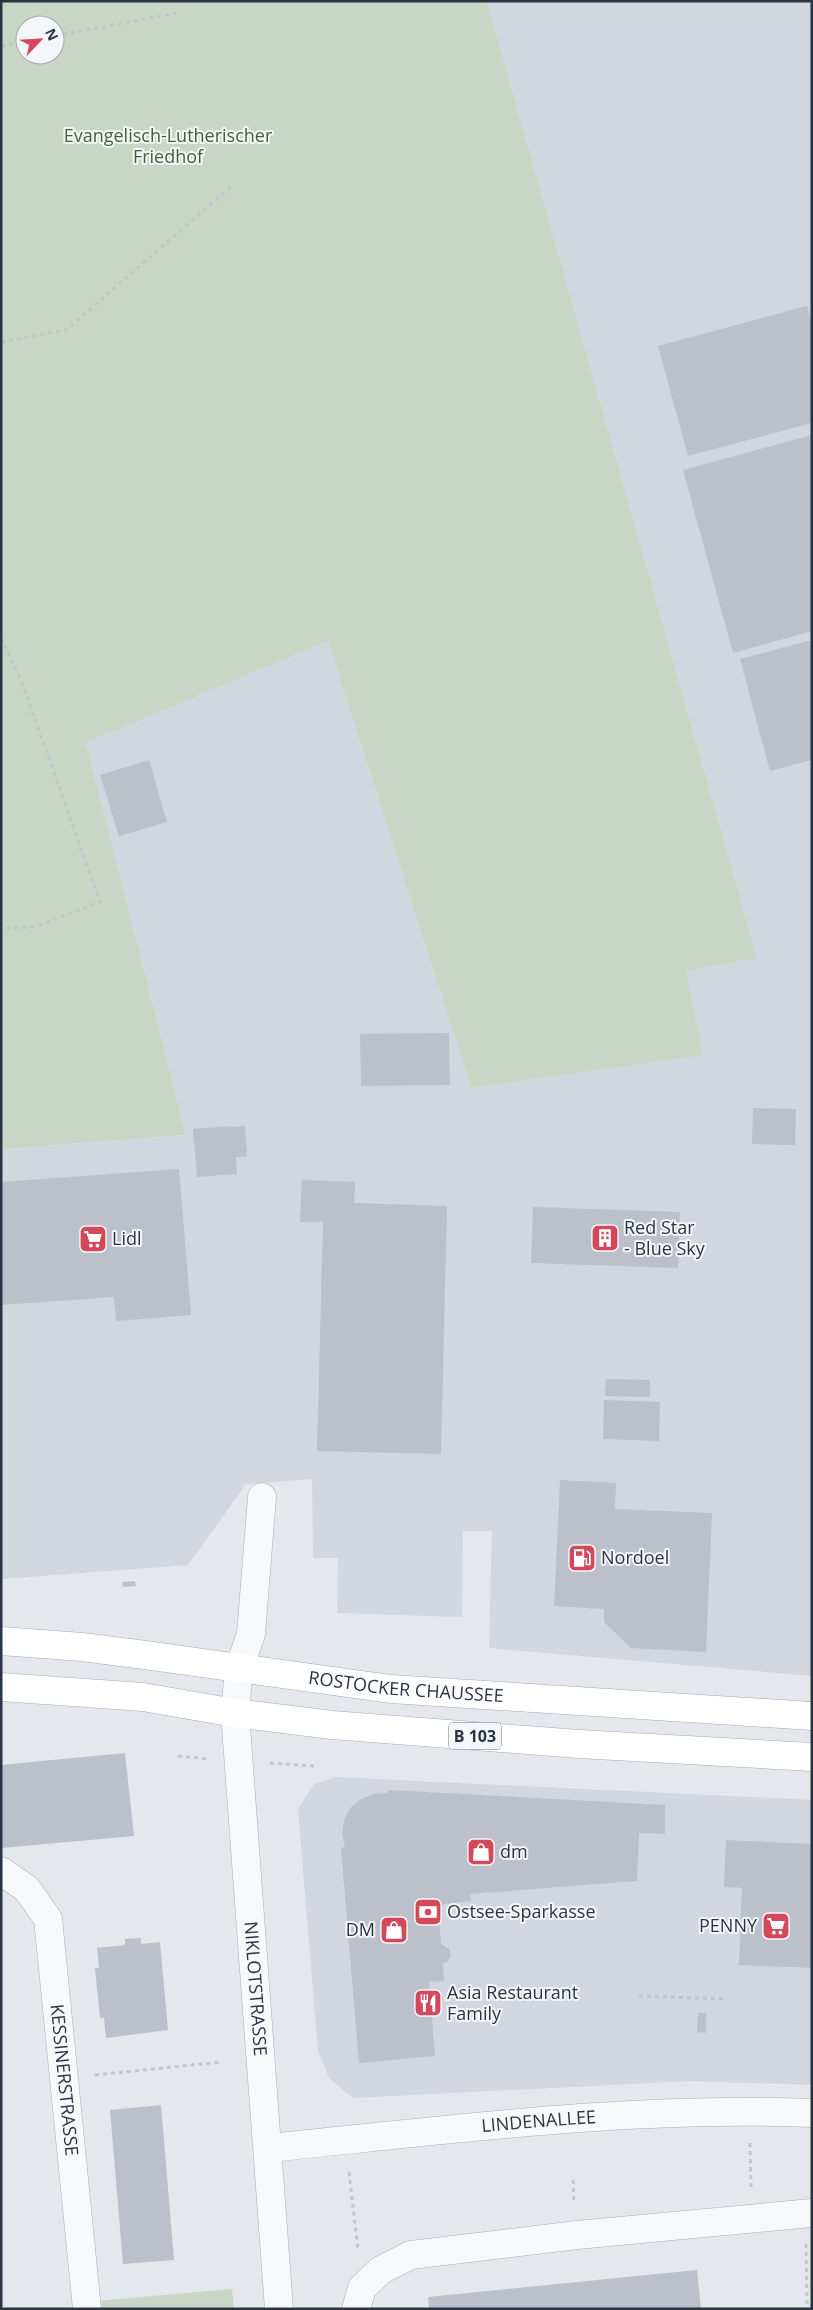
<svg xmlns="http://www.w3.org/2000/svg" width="813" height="2310" viewBox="0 0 813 2310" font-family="'Open Sans',sans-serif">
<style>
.built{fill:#d2d6de}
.green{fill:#c9d6c5;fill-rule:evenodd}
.building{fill:#bbc0ca}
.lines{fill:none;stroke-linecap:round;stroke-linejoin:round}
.minor-casing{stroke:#a9aeb7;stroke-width:29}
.major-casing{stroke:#a3abb8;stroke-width:29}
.path{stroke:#c2c5cb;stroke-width:3;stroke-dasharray:4 4;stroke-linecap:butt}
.minor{stroke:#f7f8fa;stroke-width:28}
.major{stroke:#fff;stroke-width:28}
.labels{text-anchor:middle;stroke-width:4;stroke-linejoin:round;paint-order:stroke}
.shield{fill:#f4f6f9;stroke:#676e7b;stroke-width:1}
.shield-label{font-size:16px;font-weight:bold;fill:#2b3445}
.park-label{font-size:18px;fill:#3f6138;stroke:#f4f6f9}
.poi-label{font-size:18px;fill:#2b3445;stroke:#f4f6f9;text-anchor:start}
.street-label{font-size:18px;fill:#2b3445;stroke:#f4f6f9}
</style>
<rect width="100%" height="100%" fill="#e4e7ec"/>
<g class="built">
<path d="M487,1H812V1676L489,1648L492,1531H463L462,1617L337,1613L338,1558H313L312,1479L246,1484L188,1565L1,1579V1149L186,1135L86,743L328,641L471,1088L702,1055L686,971L757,958Z"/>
<path d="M336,1777L812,1800V2085L691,2081L353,2098L329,2078L318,2051L298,1809L314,1784Z"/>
</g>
<g class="green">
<path d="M1,1H487L757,958L686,971L703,1055L471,1088L328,641L86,743L186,1135L1,1149ZM25,25H55V55H25Z"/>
<path d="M232,2289L234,2309H97L96,2301Z"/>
</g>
<g class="building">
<path d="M807,306L812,324V423L688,456L658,346Z"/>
<path d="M812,435V631L733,653L683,470Z"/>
<path d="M812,640V760L770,771L740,659Z"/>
<path d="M149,760L167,822L119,836L100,775Z"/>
<path d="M449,1033L450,1085L361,1086L360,1034Z"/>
<path d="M753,1108L796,1109L795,1145L752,1144Z"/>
<path d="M233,1126L234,1127L245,1126L247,1157H236L237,1174L197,1177L193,1129Z"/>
<path d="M179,1169L191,1315L116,1321L114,1297L1,1305V1182Z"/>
<path d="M302,1180L355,1182L354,1203L447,1206L441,1454L317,1451L323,1222H300Z"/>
<path d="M533,1207L680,1212L678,1268L531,1263Z"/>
<path d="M606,1379L650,1380V1397L605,1396Z"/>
<path d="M604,1400L660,1402L659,1441L603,1439Z"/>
<path d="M560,1480L616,1483L615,1509L712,1513L706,1652L631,1648L604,1622V1609L554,1606Z"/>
<path d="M135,1581L136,1586L123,1587L122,1582Z"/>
<path d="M125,1753L134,1836L1,1848V1765Z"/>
<path d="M388,1790L665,1805V1834L639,1833L637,1881L470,1894L471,1901L444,1904L436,1914L439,1916L441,1944L449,1949L451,1955L448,1961L443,1964L444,1981L429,1982L435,2056L359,2063L341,1848L345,1847L342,1834L344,1820L350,1808L361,1799L374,1794L388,1793Z"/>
<path d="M726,1840L812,1844V1968L739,1965L742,1888L724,1887Z"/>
<path d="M141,1938V1944L160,1942L168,2030L106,2038L104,2018H100L95,1968H99L97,1948L125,1945V1939Z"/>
<path d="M698,2013H706V2033L697,2032Z"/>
<path d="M161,2105L174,2260L123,2264L110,2110Z"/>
<path d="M697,2270L701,2309H429L428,2297Z"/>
</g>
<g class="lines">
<defs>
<g id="minor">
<path id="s1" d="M262,1497L251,1634L239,1669L235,1713L279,2309"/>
<path id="s2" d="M1,1871L27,1889L48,1919L87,2309"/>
<path id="s3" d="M268,2148C449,2130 630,2106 812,2113"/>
<path d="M356,2309L362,2288L381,2270L411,2255L577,2235L812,2213"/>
</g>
<g id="major">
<path id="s4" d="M1,1641L82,1647L145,1655L391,1689L812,1716"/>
<path d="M1,1687L143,1697L235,1713L332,1725L579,1744L812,1757"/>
</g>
</defs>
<use href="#minor" class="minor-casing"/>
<use href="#major" class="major-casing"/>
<g class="path">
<path d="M55,36L181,12"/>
<path d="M1,46L25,41"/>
<path d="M1,342L66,330L233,185"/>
<path d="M1,638L21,680L100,902L37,926L1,929"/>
<path d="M178,1756L208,1759"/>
<path d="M270,1763L314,1766"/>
<path d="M639,1996L725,1999"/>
<path d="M95,2075L221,2062"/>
<path d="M750,2143L751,2187"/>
<path d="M349,2172L358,2250"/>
<path d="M573,2180L574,2204"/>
<path d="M806,2244L807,2309"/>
</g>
<use href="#minor" class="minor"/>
<use href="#major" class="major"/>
</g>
<defs>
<symbol id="building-square" viewBox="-11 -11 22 22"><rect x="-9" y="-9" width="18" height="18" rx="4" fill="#d1495b" stroke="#f4f6f9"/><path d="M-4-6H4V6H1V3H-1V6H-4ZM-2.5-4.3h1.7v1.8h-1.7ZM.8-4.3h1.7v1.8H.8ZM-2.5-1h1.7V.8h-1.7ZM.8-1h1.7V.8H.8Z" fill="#fff"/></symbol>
<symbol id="supermarket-square" viewBox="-11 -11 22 22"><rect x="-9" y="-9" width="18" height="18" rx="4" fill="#d1495b" stroke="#f4f6f9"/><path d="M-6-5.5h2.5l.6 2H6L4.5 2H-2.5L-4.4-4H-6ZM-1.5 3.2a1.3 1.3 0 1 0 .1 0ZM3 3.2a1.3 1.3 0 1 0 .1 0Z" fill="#fff"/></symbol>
<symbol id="fuel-square" viewBox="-11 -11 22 22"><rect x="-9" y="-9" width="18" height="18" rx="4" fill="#d1495b" stroke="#f4f6f9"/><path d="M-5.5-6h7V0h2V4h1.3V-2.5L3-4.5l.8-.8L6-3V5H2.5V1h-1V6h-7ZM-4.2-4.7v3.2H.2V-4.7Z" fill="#fff"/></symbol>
<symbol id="shop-square" viewBox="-11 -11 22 22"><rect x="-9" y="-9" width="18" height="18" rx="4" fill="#d1495b" stroke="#f4f6f9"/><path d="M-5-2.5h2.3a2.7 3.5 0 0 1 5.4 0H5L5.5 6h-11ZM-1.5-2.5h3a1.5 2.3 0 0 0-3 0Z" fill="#fff"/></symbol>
<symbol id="bank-square" viewBox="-11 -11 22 22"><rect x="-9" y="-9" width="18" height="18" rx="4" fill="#d1495b" stroke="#f4f6f9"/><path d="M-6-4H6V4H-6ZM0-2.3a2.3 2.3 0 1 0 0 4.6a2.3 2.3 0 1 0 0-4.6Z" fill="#fff"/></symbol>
<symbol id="restaurant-square" viewBox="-11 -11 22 22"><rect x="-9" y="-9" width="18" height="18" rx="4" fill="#d1495b" stroke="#f4f6f9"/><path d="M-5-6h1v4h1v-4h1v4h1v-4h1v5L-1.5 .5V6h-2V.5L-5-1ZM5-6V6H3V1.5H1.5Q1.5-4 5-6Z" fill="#fff"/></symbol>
</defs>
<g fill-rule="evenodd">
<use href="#building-square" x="589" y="1222" width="32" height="32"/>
<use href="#supermarket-square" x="77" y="1223" width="32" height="32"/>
<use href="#fuel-square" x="566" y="1542" width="32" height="32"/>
<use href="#shop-square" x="465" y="1836" width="32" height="32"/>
<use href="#bank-square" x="412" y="1896" width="32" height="32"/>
<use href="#supermarket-square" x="760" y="1910" width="32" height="32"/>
<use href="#shop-square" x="378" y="1914" width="32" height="32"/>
<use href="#restaurant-square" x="412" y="1987" width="32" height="32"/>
</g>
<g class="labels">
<rect class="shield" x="449" y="1722.5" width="52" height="27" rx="4"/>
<g class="shield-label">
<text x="475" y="1742">B 103</text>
</g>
<g class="park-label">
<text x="168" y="142">Evangelisch-Lutherischer<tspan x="168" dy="21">Friedhof</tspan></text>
</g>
<g class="poi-label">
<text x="624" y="1234">Red Star<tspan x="624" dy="21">- Blue Sky</tspan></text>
<text x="112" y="1245">Lidl</text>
<text x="601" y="1564">Nordoel</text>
<text x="500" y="1858">dm</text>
<text x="447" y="1918">Ostsee-Sparkasse</text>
<text x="757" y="1932" text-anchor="end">PENNY</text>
<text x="375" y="1936" text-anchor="end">DM</text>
<text x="447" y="1999">Asia Restaurant<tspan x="447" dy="21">Family</tspan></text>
</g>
<g class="street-label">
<text dy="6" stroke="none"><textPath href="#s4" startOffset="408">ROSTOCKER CHAUSSEE</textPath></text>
<text dy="6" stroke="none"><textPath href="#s1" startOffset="495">NIKLOTSTRASSE</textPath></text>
<text dy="6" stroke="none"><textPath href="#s2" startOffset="230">KESSINERSTRASSE</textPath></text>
<text dy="6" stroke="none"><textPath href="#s3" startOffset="272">LINDENALLEE</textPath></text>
</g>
</g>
<rect width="813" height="2310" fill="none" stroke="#2b3445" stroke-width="5"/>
<g transform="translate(40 40) rotate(65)"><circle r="24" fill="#f4f6f9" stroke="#a4a8b1"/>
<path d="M0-4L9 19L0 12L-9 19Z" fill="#d1495b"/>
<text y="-8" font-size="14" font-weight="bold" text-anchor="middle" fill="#2b3445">N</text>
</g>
</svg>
